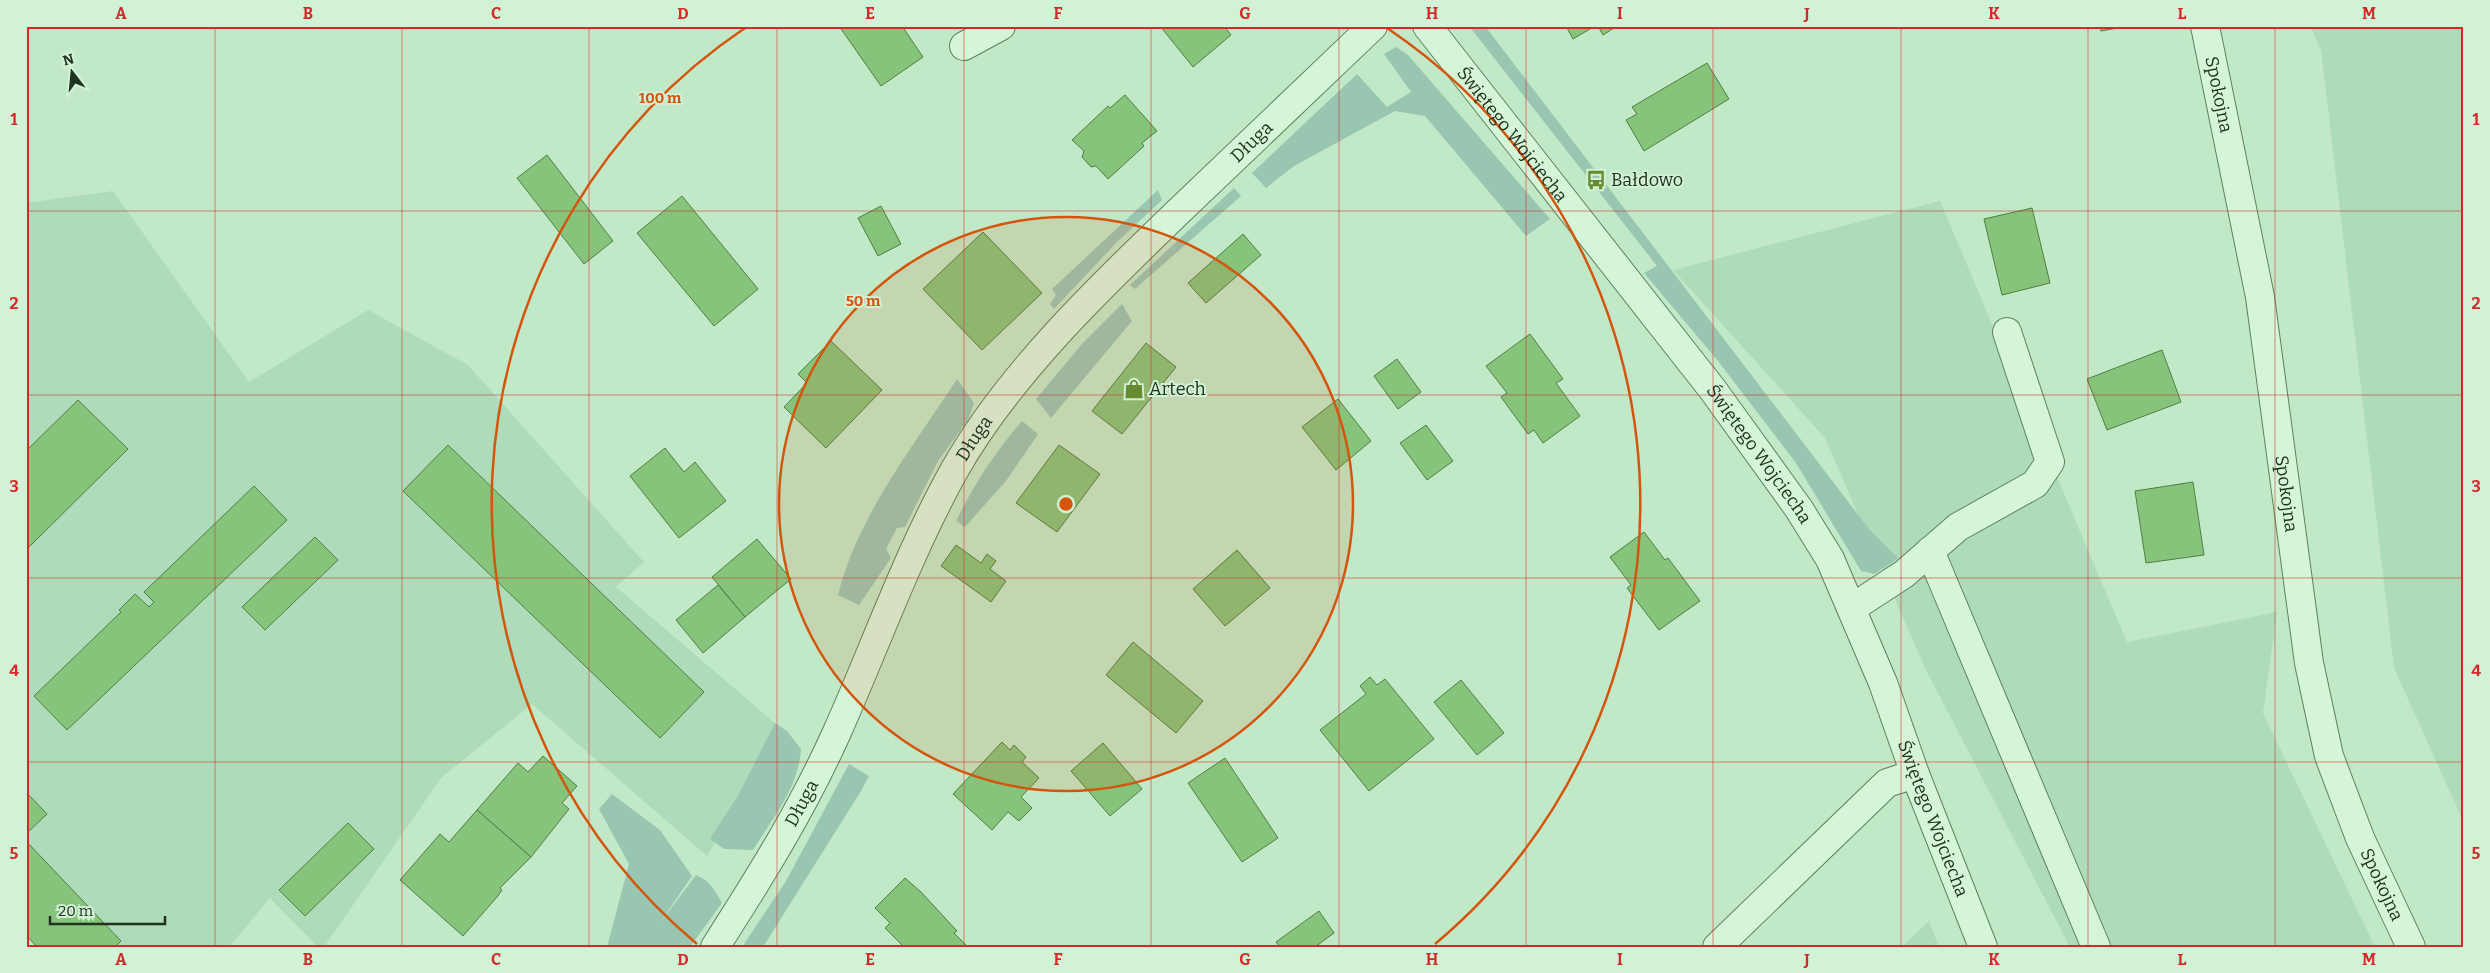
<svg xmlns="http://www.w3.org/2000/svg" width="2490" height="973" viewBox="0 0 2490 973" font-family="Bitter,serif">
<style>
.farmland{fill:#aedbb9}
.green{fill:#98c6b1}
.building{fill:#87c47b;stroke:#4e7f43}
.lines{fill:none;stroke-linecap:round;stroke-linejoin:round}
.minor-casing{stroke:#5d825b;stroke-width:30}
.minor{stroke:#d5f5d9;stroke-width:28}
.grid{fill:none;stroke:#d62828;stroke-width:1;stroke-opacity:0.55}
.ring{fill:none;stroke:#d4550e;stroke-width:2.5}
.labels{text-anchor:middle;stroke-width:4;stroke-linejoin:round;paint-order:stroke}
.street-label{font-size:18px;fill:#20331e;stroke:#d1f2d6}
.poi-label{font-size:18px;fill:#20331e;stroke:#d1f2d6;text-anchor:start}
.centre{fill:#d4550e;stroke:#d1f2d6;stroke-width:2.5}
.ring-label{font-size:15px;text-anchor:middle;font-weight:bold;fill:#d4550e;stroke:#d1f2d6;stroke-width:4;stroke-linejoin:round;paint-order:stroke}
.neatline{fill:none;stroke:#d62828;stroke-width:2}
.grid-label{font-size:16px;text-anchor:middle;font-weight:bold;fill:#d62828}
</style>
<rect width="100%" height="100%" fill="#c2e9c7"/>
<g class="farmland">
<path d="M2310,26H2464V823L2394,668L2321,50Z"/>
<path d="M113,191L249,382L368,310L468,365L644,562L616,587L784,731L707,856L532,704L441,778L324,947H318L270,898L229,947H37L26,936V203Z"/>
<path d="M1940,201L2127,642L2277,612L2263,713L2375,947H2070L1925,668L1825,438L1673,270Z"/>
<path d="M1929,921L1939,947H1902Z"/>
</g>
<g class="green">
<path d="M1469,26H1485L1869,529L1898,558L1875,574L1861,571L1796,463L1718,361L1644,273L1657,266Z"/>
<path d="M1396,47L1408,55L1550,219L1526,236L1425,116L1395,111L1294,166L1266,188L1252,173L1357,74L1387,107L1411,92L1384,54Z"/>
<path d="M1234,188L1241,196L1135,289L1130,285Z"/>
<path d="M1158,190L1162,200L1117,242L1054,309L1050,304L1056,295L1052,289Z"/>
<path d="M1122,304L1132,321L1051,418L1036,399L1082,344Z"/>
<path d="M957,379L974,403L968,420L938,461L905,527L897,528L886,549L891,558L859,605L838,595C858,515 913,447 957,379Z"/>
<path d="M1022,421L1038,434L1006,481L965,527L956,521C974,484 995,452 1022,421Z"/>
<path d="M775,723L787,731L801,749C799,787 772,819 753,850L724,849L710,839L739,794Z"/>
<path d="M849,764L869,776L861,791L763,947H742L786,881Z"/>
<path d="M612,794L660,830L692,876L659,924L696,875C710,880 715,891 722,903L690,947H607L629,864L599,809Z"/>
</g>
<g class="building">
<path d="M839,26H902L923,57L881,86Z"/>
<path d="M1160,26H1224L1231,35L1193,67Z"/>
<path d="M1566,26H1595L1573,39Z"/>
<path d="M1598,26H1617L1603,35Z"/>
<path d="M2100,26H2128L2101,31Z"/>
<path d="M1707,63L1729,99L1644,151L1626,120L1637,114L1632,107Z"/>
<path d="M1125,95L1157,131L1142,143L1144,146L1108,179L1096,166L1091,167L1082,157L1084,151L1072,140L1108,106L1110,108Z"/>
<path d="M547,155L613,241L584,264L517,178Z"/>
<path d="M682,196L758,289L714,326L637,233Z"/>
<path d="M881,206L901,244L878,256L858,218Z"/>
<path d="M2032,208L2050,283L2002,295L1984,219Z"/>
<path d="M983,232L1042,293L982,350L923,289Z"/>
<path d="M1243,234L1261,255L1206,303L1188,283Z"/>
<path d="M1530,334L1563,379L1556,383L1580,416L1543,443L1534,430L1528,434L1501,397L1507,393L1486,366Z"/>
<path d="M831,341L882,390L826,448L784,407L807,383L798,374Z"/>
<path d="M1146,343L1176,367L1122,434L1092,411Z"/>
<path d="M2162,350L2181,402L2107,430L2087,379Z"/>
<path d="M1397,359L1421,392L1398,409L1374,376Z"/>
<path d="M1338,399L1371,441L1336,470L1302,427Z"/>
<path d="M78,400L128,449L26,550V451Z"/>
<path d="M1426,425L1453,461L1427,480L1400,443Z"/>
<path d="M448,445L704,692L660,738L403,491Z"/>
<path d="M1059,445L1100,474L1057,532L1016,503Z"/>
<path d="M665,448L684,472L695,462L726,501L679,538L630,476Z"/>
<path d="M2193,482L2204,555L2146,563L2135,491Z"/>
<path d="M254,486L287,520L67,730L34,696L121,612L119,610L135,594L149,607L154,602L144,592Z"/>
<path d="M1644,532L1665,560L1668,558L1700,601L1659,630L1627,588L1631,585L1610,557Z"/>
<path d="M315,537L338,560L265,630L242,607Z"/>
<path d="M757,539L791,579L745,617L712,577Z"/>
<path d="M956,545L981,563L987,554L996,561L990,569L1006,581L991,602L941,566Z"/>
<path d="M1237,550L1270,588L1225,626L1193,589Z"/>
<path d="M718,585L745,617L703,653L676,620Z"/>
<path d="M1133,642L1203,701L1176,733L1106,675Z"/>
<path d="M1370,677L1377,685L1385,679L1434,739L1369,791L1320,730L1366,694L1360,686Z"/>
<path d="M1461,680L1504,733L1477,755L1434,702Z"/>
<path d="M1002,742L1010,750L1014,745L1026,757L1022,762L1039,778L1021,797L1032,808L1019,821L1008,812L992,830L953,794Z"/>
<path d="M1103,743L1142,789L1110,816L1071,771Z"/>
<path d="M543,756L577,786L562,803L569,809L531,857L477,810L518,763L528,772Z"/>
<path d="M1225,758L1278,838L1242,862L1188,783Z"/>
<path d="M26,792L47,814L26,834Z"/>
<path d="M477,810L531,857L500,888L502,890L497,897L463,936L400,880L440,834L449,842Z"/>
<path d="M348,823L374,849L305,916L279,890Z"/>
<path d="M26,841L121,941L115,947H37L26,935Z"/>
<path d="M905,878L921,892L957,931L954,933L968,947H904L885,928L890,923L875,908Z"/>
<path d="M1319,911L1334,933L1315,947H1280L1276,942Z"/>
</g>
<g class="lines">
<defs>
<g id="minor">
<path id="s1" d="M1427,26L1713,390L1799,509L1830,559L1883,683L1915,774L1983,947"/>
<path id="s2" d="M2205,26L2260,297L2309,663L2329,756L2360,838L2411,947"/>
<path d="M964,46L1001,26"/>
<path d="M1930,551L2096,947"/>
<path d="M1852,608L1904,574L1958,527L2035,484L2050,462L2007,332"/>
<path id="s3" d="M715,947C760,877 803,808 837,732C876,645 908,553 955,469C1009,374 1099,288 1177,213C1242,151 1307,89 1373,26"/>
<path d="M1717,947L1887,783L1915,774"/>
</g>
</defs>
<use href="#minor" class="minor-casing"/>
<use href="#minor" class="minor"/>
</g>
<path class="grid" d="M215,26V947M402,26V947M589,26V947M777,26V947M964,26V947M1151,26V947M1339,26V947M1526,26V947M1713,26V947M1901,26V947M2088,26V947M2275,26V947M26,211H2464M26,395H2464M26,578H2464M26,762H2464"/>
<circle cx="1066" cy="504" r="287" fill="#d4550e" fill-opacity=".12"/>
<g class="ring">
<circle cx="1066" cy="504" r="287"/>
<path d="M697 944A574 574 0 0 1 745 28M1387 28A574 574 0 0 1 1435 944"/>
</g>
<defs>
<symbol id="bus-bare" viewBox="-9 -9 18 18"><path d="M-5-6H5V4H4V6H2V4H-2V6H-4V4H-5ZM-3.5-4V0h7V-4ZM-3.5 1.2v1.5H-2V1.2ZM2 1.2v1.5H3.5V1.2Z" fill="#668b31" stroke="#d1f2d6" stroke-width="2.5" paint-order="stroke"/></symbol>
<symbol id="shop-bare" viewBox="-9 -9 18 18"><path d="M-5-2.5h2.3a2.7 3.5 0 0 1 5.4 0H5L5.5 6h-11ZM-1.5-2.5h3a1.5 2.3 0 0 0-3 0Z" fill="#668b31" stroke="#d1f2d6" stroke-width="2.5" paint-order="stroke"/></symbol>
</defs>
<g fill-rule="evenodd">
<use href="#bus-bare" x="1582" y="166" width="28" height="28"/>
<use href="#shop-bare" x="1120" y="375" width="28" height="28"/>
</g>
<g class="labels">
<g class="street-label">
<text dy="6" stroke="none"><textPath href="#s2" startOffset="70">Spokojna</textPath></text>
<text dy="6" stroke="none"><textPath href="#s1" startOffset="138">Świętego Wojciecha</textPath></text>
<text dy="6" stroke="none"><textPath href="#s3" startOffset="979">Długa</textPath></text>
<text dy="6" stroke="none"><textPath href="#s3" startOffset="572">Długa</textPath></text>
<text dy="6" stroke="none"><textPath href="#s1" startOffset="542">Świętego Wojciecha</textPath></text>
<text dy="6" stroke="none"><textPath href="#s2" startOffset="475">Spokojna</textPath></text>
<text dy="6" stroke="none"><textPath href="#s3" startOffset="168">Długa</textPath></text>
<text dy="6" stroke="none"><textPath href="#s1" startOffset="948">Świętego Wojciecha</textPath></text>
<text dy="6" stroke="none"><textPath href="#s2" startOffset="880">Spokojna</textPath></text>
</g>
<g class="poi-label">
<text x="1611" y="186">Bałdowo</text>
<text x="1149" y="395">Artech</text>
</g>
</g>
<circle cx="1066" cy="504" r="8" class="centre"/>
<g class="ring-label">
<text x="660" y="103">100 m</text>
<text x="863" y="306">50 m</text>
</g>
<rect width="2490" height="973" fill="none" stroke="#d1f2d6" stroke-width="55"/>
<g transform="translate(72 72) rotate(344)" stroke="#d1f2d6" stroke-width="4" paint-order="stroke">
<path d="M0-4L9 19L0 12L-9 19Z" fill="#20331e"/>
<text y="-8" font-size="14" font-weight="bold" text-anchor="middle" fill="#20331e">N</text>
</g>
<path d="M50 916v8h115v-8" fill="none" stroke="#20331e" stroke-width="2.5"/>
<text x="58" y="916" font-size="15" fill="#20331e" stroke="#d1f2d6" stroke-width="4" paint-order="stroke">20 m</text>
<rect x="28" y="28" width="2434" height="918" class="neatline"/>
<g class="grid-label">
<text x="121" y="19">A</text>
<text x="308" y="19">B</text>
<text x="496" y="19">C</text>
<text x="683" y="19">D</text>
<text x="870" y="19">E</text>
<text x="1058" y="19">F</text>
<text x="1245" y="19">G</text>
<text x="1432" y="19">H</text>
<text x="1620" y="19">I</text>
<text x="1807" y="19">J</text>
<text x="1994" y="19">K</text>
<text x="2182" y="19">L</text>
<text x="2369" y="19">M</text>
<text x="14" y="125">1</text>
<text x="2476" y="125">1</text>
<text x="14" y="309">2</text>
<text x="2476" y="309">2</text>
<text x="14" y="492">3</text>
<text x="2476" y="492">3</text>
<text x="14" y="676">4</text>
<text x="2476" y="676">4</text>
<text x="14" y="859">5</text>
<text x="2476" y="859">5</text>
<text x="121" y="965">A</text>
<text x="308" y="965">B</text>
<text x="496" y="965">C</text>
<text x="683" y="965">D</text>
<text x="870" y="965">E</text>
<text x="1058" y="965">F</text>
<text x="1245" y="965">G</text>
<text x="1432" y="965">H</text>
<text x="1620" y="965">I</text>
<text x="1807" y="965">J</text>
<text x="1994" y="965">K</text>
<text x="2182" y="965">L</text>
<text x="2369" y="965">M</text>
</g>
</svg>
